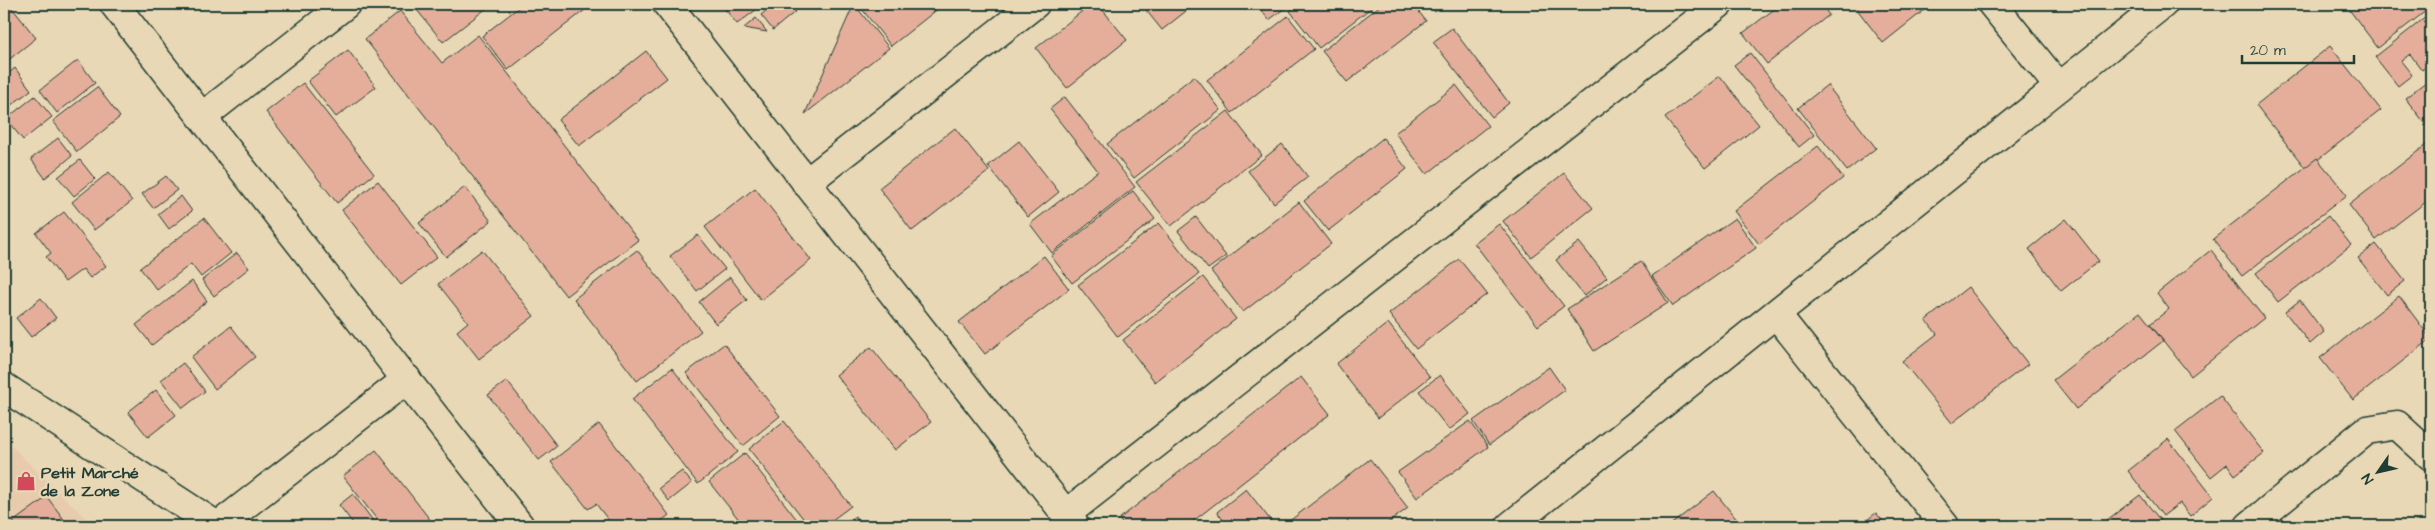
<svg xmlns="http://www.w3.org/2000/svg" width="2435" height="530" viewBox="0 0 2435 530" font-family="'Architects Daughter',sans-serif">
<style>
.built{fill:#e8cbad}
.building{fill:#e5ae9b;stroke:#1f3d34}
.lines{fill:none;stroke-linecap:round;stroke-linejoin:round}
.minor-casing{stroke:#1f3d34;stroke-width:31}
.minor{stroke:#e9d8b5;stroke-width:28}
.labels{text-anchor:middle;stroke-width:5;stroke-linejoin:round;paint-order:stroke}
.poi-label{font-size:16px;font-weight:bold;fill:#1f3d34;stroke:#e9d8b5;text-anchor:start}
</style>
<rect width="100%" height="100%" fill="#e9d8b5"/>
<filter id="ink" filterUnits="userSpaceOnUse"><feTurbulence type="fractalNoise" baseFrequency=".02" numOctaves="2"/><feDisplacementMap in="SourceGraphic" scale="10" xChannelSelector="R" yChannelSelector="G"/><feConvolveMatrix kernelMatrix="1 2 1 2 8 2 1 2 1" color-interpolation-filters="sRGB"/></filter>
<g filter="url(#ink)">
<path class="built" d="M4,439L92,524L88,526H4Z"/>
<g class="building">
<path d="M4,4H9L36,38L6,62L4,59Z"/>
<path d="M412,4H492L443,42Z"/>
<path d="M523,4H588L590,6L508,70L482,36Z"/>
<path d="M721,4H764L737,24Z"/>
<path d="M774,4H790L796,11L773,30L761,15Z"/>
<path d="M854,4L889,48L805,114Z"/>
<path d="M858,4H944L891,46Z"/>
<path d="M1091,4H1098L1127,40L1067,88L1036,48Z"/>
<path d="M1141,4H1195L1162,30Z"/>
<path d="M1256,4H1287L1289,5L1269,20Z"/>
<path d="M1299,4H1376L1319,48L1290,11Z"/>
<path d="M1382,4H1413L1426,21L1347,82L1322,51Z"/>
<path d="M1428,4H1445L1435,12Z"/>
<path d="M1781,4H1821L1829,15L1767,64L1743,33Z"/>
<path d="M1862,4H1932L1883,43L1856,8Z"/>
<path d="M2354,4H2431V7L2378,48L2348,8Z"/>
<path d="M400,11L442,63L478,35L638,240L566,296L365,39Z"/>
<path d="M2431,13V63L2422,70L2410,54L2401,61L2412,75L2398,86L2375,57Z"/>
<path d="M1288,16L1314,49L1232,113L1207,80Z"/>
<path d="M756,18L767,32L744,28Z"/>
<path d="M1452,28L1509,103L1492,117L1433,42Z"/>
<path d="M2330,46L2381,110L2306,169L2256,105Z"/>
<path d="M348,50L376,87L336,117L308,81Z"/>
<path d="M646,51L667,78L579,146L558,120Z"/>
<path d="M1750,53L1814,135L1799,147L1734,65Z"/>
<path d="M78,60L95,83L57,113L40,90Z"/>
<path d="M15,68L31,90L10,106L4,97V77Z"/>
<path d="M1194,76L1221,110L1134,178L1107,144Z"/>
<path d="M1720,76L1759,125L1705,168L1665,118Z"/>
<path d="M2431,78V131L2405,98Z"/>
<path d="M303,83L374,174L337,203L266,112Z"/>
<path d="M1456,85L1488,126L1427,174L1395,133Z"/>
<path d="M1827,85L1876,148L1847,171L1798,108Z"/>
<path d="M97,87L120,117L77,152L53,121Z"/>
<path d="M35,96L52,117L23,140L6,119Z"/>
<path d="M1065,97L1135,187L1052,253L1030,224L1098,171L1050,109Z"/>
<path d="M1228,111L1262,155L1171,226L1136,182Z"/>
<path d="M955,128L989,171L912,231L879,188Z"/>
<path d="M58,138L72,156L45,178L31,159Z"/>
<path d="M1383,138L1407,169L1328,231L1304,201Z"/>
<path d="M1019,141L1059,192L1028,217L988,166Z"/>
<path d="M2431,141V198L2376,240L2349,205Z"/>
<path d="M1282,144L1308,177L1274,203L1248,171Z"/>
<path d="M1818,146L1843,178L1759,244L1734,211Z"/>
<path d="M2317,158L2347,195L2242,276L2213,239Z"/>
<path d="M80,160L95,179L74,196L58,177Z"/>
<path d="M109,172L132,201L94,230L72,202Z"/>
<path d="M1564,173L1593,208L1531,257L1503,221Z"/>
<path d="M166,176L177,190L153,208L142,194Z"/>
<path d="M378,181L437,257L401,285L342,210Z"/>
<path d="M465,187L491,221L446,257L419,223Z"/>
<path d="M755,188L811,260L761,300L705,227Z"/>
<path d="M1133,191L1155,219L1072,283L1051,256Z"/>
<path d="M181,196L192,211L169,229L158,214Z"/>
<path d="M1299,202L1331,244L1243,312L1211,271Z"/>
<path d="M64,212L106,266L90,278L83,269L65,282L46,257L51,253L36,233Z"/>
<path d="M2328,216L2351,245L2278,302L2256,273Z"/>
<path d="M1196,217L1226,256L1208,269L1178,231Z"/>
<path d="M204,218L231,253L201,277L191,264L157,290L140,268Z"/>
<path d="M1735,218L1756,248L1673,306L1652,276Z"/>
<path d="M2066,219L2099,261L2061,291L2029,249Z"/>
<path d="M1159,223L1199,274L1118,337L1078,285Z"/>
<path d="M1499,224L1564,306L1538,326L1474,243Z"/>
<path d="M698,235L725,269L697,291L670,256Z"/>
<path d="M1579,242L1607,277L1584,296L1556,260Z"/>
<path d="M2376,244L2405,281L2387,295L2358,258Z"/>
<path d="M482,250L534,316L479,359L457,331L468,322L438,284Z"/>
<path d="M637,250L701,331L637,381L574,299Z"/>
<path d="M2211,250L2264,318L2191,376L2150,324L2169,309L2157,293Z"/>
<path d="M237,253L249,268L214,296L202,280Z"/>
<path d="M1044,256L1069,289L985,354L959,322Z"/>
<path d="M1459,259L1487,294L1416,349L1389,314Z"/>
<path d="M1641,261L1668,303L1594,351L1567,309Z"/>
<path d="M730,277L747,300L716,324L699,302Z"/>
<path d="M1203,277L1236,319L1155,382L1123,340Z"/>
<path d="M192,281L207,301L152,345L136,325Z"/>
<path d="M1968,287L2028,364L1952,423L1902,361L1937,334L1926,320Z"/>
<path d="M2399,296L2431,339L2353,400L2320,358Z"/>
<path d="M41,298L56,318L31,337L16,318Z"/>
<path d="M2300,300L2324,332L2310,344L2285,312Z"/>
<path d="M2140,312L2163,341L2076,409L2053,380Z"/>
<path d="M1388,323L1430,377L1378,418L1336,364Z"/>
<path d="M231,326L255,357L215,389L191,357Z"/>
<path d="M724,344L780,416L743,446L686,373Z"/>
<path d="M871,347L931,422L895,450L836,375Z"/>
<path d="M183,363L205,391L183,408L161,380Z"/>
<path d="M1549,367L1565,390L1489,445L1473,421Z"/>
<path d="M672,368L738,452L698,484L632,399Z"/>
<path d="M1440,375L1470,414L1449,430L1419,391Z"/>
<path d="M1301,377L1330,414L1187,526H1124L1119,519Z"/>
<path d="M507,381L557,446L539,460L488,395Z"/>
<path d="M156,390L176,415L148,437L128,412Z"/>
<path d="M2220,396L2264,453L2235,475L2227,464L2211,477L2175,431Z"/>
<path d="M784,421L851,506L824,526H809L749,449Z"/>
<path d="M1470,421L1488,447L1417,498L1398,472Z"/>
<path d="M599,424L669,515L655,526H613L596,504L588,509L551,462Z"/>
<path d="M2168,439L2213,497L2190,516L2180,503L2163,516L2128,471Z"/>
<path d="M376,450L435,526H382L343,476Z"/>
<path d="M745,453L802,526H744L709,482Z"/>
<path d="M1370,459L1408,508L1384,526H1283Z"/>
<path d="M682,471L692,483L669,501L659,488Z"/>
<path d="M1246,489L1275,526H1228L1217,512Z"/>
<path d="M1714,491L1742,526H1669Z"/>
<path d="M353,494L377,526H355L339,505Z"/>
<path d="M2140,495L2165,526H2099Z"/>
<path d="M47,497L69,526H17L13,522Z"/>
<path d="M1876,513L1887,526H1859Z"/>
<path d="M855,516L862,526H842Z"/>
</g>
<g class="lines">
<defs>
<g id="minor">
<path d="M114,4L520,526"/>
<path d="M667,4L1075,526"/>
<path d="M1992,4L2059,87"/>
<path d="M202,117L346,4"/>
<path d="M806,183L1035,4"/>
<path d="M1777,315L1945,526"/>
<path d="M4,387L217,526"/>
<path d="M1066,514L1719,4"/>
<path d="M218,526L407,379"/>
<path d="M1510,526L2163,4"/>
<path d="M2249,526L2367,430L2397,425L2431,456"/>
</g>
</defs>
<use href="#minor" class="minor-casing"/>
<use href="#minor" class="minor"/>
</g>
</g>
<defs>
<symbol id="shop-bare" viewBox="-9 -9 18 18"><path d="M-5-2.5h2.3a2.7 3.5 0 0 1 5.4 0H5L5.5 6h-11ZM-1.5-2.5h3a1.5 2.3 0 0 0-3 0Z" fill="#d1495b" stroke="#e9d8b5" stroke-width="2.5" paint-order="stroke"/></symbol>
</defs>
<g fill-rule="evenodd">
<use href="#shop-bare" x="12" y="467" width="28" height="28"/>
</g>
<g class="labels">
<g class="poi-label">
<text x="41" y="478">Petit Marché<tspan x="41" dy="18">de la Zone</tspan></text>
</g>
</g>
<rect width="2435" height="530" fill="none" stroke="#e9d8b5" stroke-width="20"/>
<rect x="10" y="10" width="2415" height="510" fill="none" stroke="#1f3d34" stroke-width="2" filter="url(#ink)"/>
<g transform="translate(2378 472) rotate(236)" stroke="#e9d8b5" stroke-width="4" paint-order="stroke">
<path d="M0-4L9 19L0 12L-9 19Z" fill="#1f3d34"/>
<text y="-8" font-size="14" font-weight="bold" text-anchor="middle" fill="#1f3d34">N</text>
</g>
<path d="M2242 55v8h112v-8" fill="none" stroke="#1f3d34" stroke-width="2.5"/>
<text x="2250" y="55" font-size="15" fill="#1f3d34" stroke="#e9d8b5" stroke-width="4" paint-order="stroke">20 m</text>
</svg>
